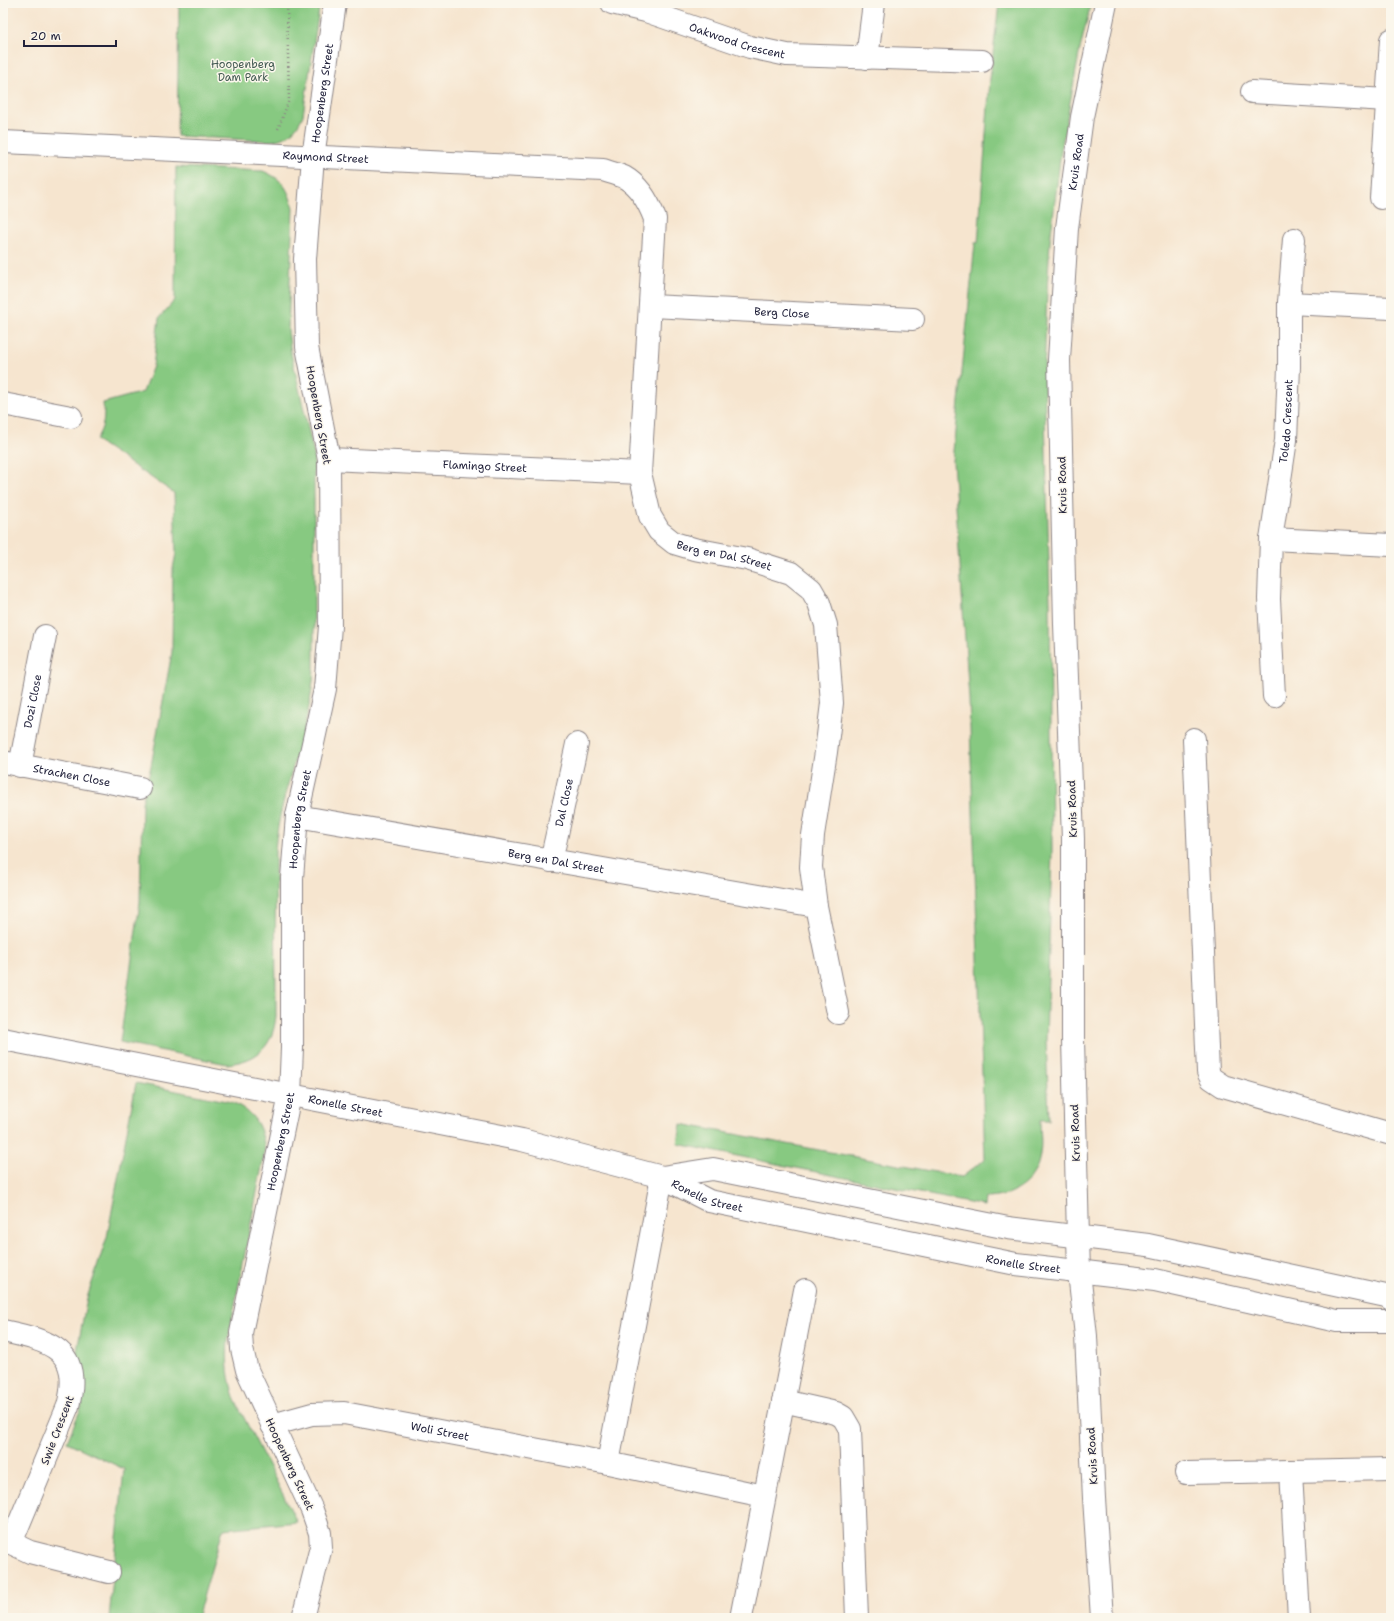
<svg xmlns="http://www.w3.org/2000/svg" width="1394" height="1621" viewBox="0 0 1394 1621" font-family="'Shantell Sans',sans-serif">
<style>
.green{fill:#87c981;stroke:#54765e}
.lines{fill:none;stroke-linecap:round;stroke-linejoin:round}
.minor-casing{stroke:#8c8485;stroke-width:24}
.path{stroke:#8c8485;stroke-width:2.5;stroke-dasharray:1 3;stroke-linecap:butt}
.minor{stroke:#fff;stroke-width:22}
.labels{text-anchor:middle;stroke-width:3;stroke-linejoin:round;paint-order:stroke}
.street-label{font-size:11px;fill:#22223b;stroke:#fbf7ec}
.park-label{font-size:11px;fill:#455c54;stroke:#fbf7ec}
</style>
<rect width="100%" height="100%" fill="#fbf7ec"/>
<filter id="ink" filterUnits="userSpaceOnUse"><feTurbulence type="fractalNoise" baseFrequency=".025" numOctaves="2"/><feDisplacementMap in="SourceGraphic" scale="8" xChannelSelector="R" yChannelSelector="G"/><feConvolveMatrix kernelMatrix="1 2 1 2 8 2 1 2 1" color-interpolation-filters="sRGB"/></filter>
<filter id="wash" filterUnits="userSpaceOnUse"><feTurbulence type="fractalNoise" baseFrequency=".012" numOctaves="4" result="noise"/><feDisplacementMap in="SourceGraphic" scale="16" xChannelSelector="R" yChannelSelector="G"/><feGaussianBlur stdDeviation="0.9" result="paint"/><feColorMatrix in="noise" values="0 0 0 0 0 0 0 0 0 0 0 0 0 0 0 0 0 1.4 0 .05"/><feComposite in="paint" operator="in"/></filter>
<g filter="url(#wash)">
<rect width="100%" height="100%" fill="#f6e5cf"/>
<g class="green">
<path d="M179,3H320L303,115C296,132 288,138 271,141L177,136Z"/>
<path d="M999,3H1091L1080,49L1061,151L1050,242L1047,291L1044,375L1050,602L1052,852L1046,1039L1049,1120H1040C1040,1131 1042,1143 1040,1154C1037,1183 1011,1198 985,1198L984,1206L678,1144L681,1124L962,1177L985,1159L969,699L953,461L975,243H978L990,79Z"/>
<path d="M176,167L263,171C282,179 288,187 293,208L288,330L291,353L314,454V668C311,731 280,788 275,850L276,1016C273,1047 257,1061 227,1064L120,1042L140,902L142,803L151,766L172,652L173,569L176,553L174,493L96,440C104,426 105,419 103,403L143,392L153,366L159,318L175,300Z"/>
<path d="M136,1083L232,1102C255,1113 262,1126 265,1151L228,1340C226,1363 228,1378 235,1400L297,1522L223,1529L197,1618H109L124,1469L67,1442L81,1408L83,1395V1381L81,1368L76,1356L87,1298L107,1237Z"/>
</g>
</g>
<g filter="url(#ink)">
<g class="lines">
<defs>
<g id="minor">
<path id="s1" d="M612,3L646,11L750,47L787,55L982,61"/>
<path d="M867,58L874,3"/>
<path d="M1252,92L1387,100"/>
<path id="s2" d="M3,142L603,170C609,172 617,174 624,177C640,186 649,203 655,219L640,473L650,516L659,531L674,543L694,549L747,559L791,573L811,589L819,603L826,625L832,703L826,752L813,835L811,867L816,906L838,1013"/>
<path d="M1381,198L1391,40"/>
<path d="M1289,303L1391,308"/>
<path id="s3" d="M651,306L913,319"/>
<path d="M3,404L71,417"/>
<path id="s4" d="M329,459L640,473"/>
<path d="M1271,539L1391,545"/>
<path id="s5" d="M1274,696L1269,599L1271,539L1286,440L1289,367V303L1294,239"/>
<path d="M1194,739L1208,1072L1211,1078L1223,1086L1391,1134"/>
<path id="s6" d="M3,762L140,788"/>
<path id="s7" d="M20,766L45,636"/>
<path id="s8" d="M297,816L816,906"/>
<path id="s9" d="M551,861L577,744"/>
<path id="s10" d="M3,1039L522,1140L662,1177L709,1201L1016,1264L1155,1280L1337,1321H1391"/>
<path d="M662,1177L713,1169L1008,1228L1148,1245L1386,1296L1391,1299"/>
<path d="M3,1331C50,1341 83,1349 68,1406L11,1543"/>
<path d="M783,1401L836,1413L843,1417L850,1429L857,1618"/>
<path id="s11" d="M272,1425L312,1414L344,1413L608,1463L764,1496"/>
<path d="M608,1463L662,1177"/>
<path d="M1291,1471L1299,1618"/>
<path d="M1186,1473L1391,1469"/>
<path d="M3,1541L11,1543L30,1552L109,1572"/>
<path id="s12" d="M303,1618L321,1547L320,1533L312,1510L247,1370L242,1349L241,1333L290,1095L292,1048V878L297,816L325,689L330,626L329,459L307,347L305,259L313,157L335,3"/>
<path d="M741,1618L805,1290"/>
<path id="s13" d="M1102,1618L1094,1498L1086,1336L1079,1272L1078,1237L1073,1039V839L1065,624L1059,360L1067,228L1082,117L1106,3"/>
</g>
</defs>
<use href="#minor" class="minor-casing"/>
<path class="path" d="M278,129L289,100L287,3"/>
<use href="#minor" class="minor"/>
</g>
</g>
<g class="labels">
<g class="street-label">
<text dy="4" stroke="none"><textPath href="#s1" startOffset="131">Oakwood Crescent</textPath></text>
<text dy="4" stroke="none"><textPath href="#s12" startOffset="1555">Hoopenberg Street</textPath></text>
<text dy="4" stroke="none"><textPath href="#s2" startOffset="323">Raymond Street</textPath></text>
<text dy="4" stroke="none"><textPath href="#s13" startOffset="1458">Kruis Road</textPath></text>
<text dy="4" stroke="none"><textPath href="#s3" startOffset="131">Berg Close</textPath></text>
<text transform="translate(319 415) rotate(80)" y="4">Hoopenberg Street</text>
<text dy="4" stroke="none"><textPath href="#s5" startOffset="276">Toledo Crescent</textPath></text>
<text dy="4" stroke="none"><textPath href="#s4" startOffset="156">Flamingo Street</textPath></text>
<text transform="translate(1062 485) rotate(-91)" y="4">Kruis Road</text>
<text dy="4" stroke="none"><textPath href="#s2" startOffset="1063">Berg en Dal Street</textPath></text>
<text dy="4" stroke="none"><textPath href="#s7" startOffset="66">Dozi Close</textPath></text>
<text dy="4" stroke="none"><textPath href="#s6" startOffset="70">Strachen Close</textPath></text>
<text dy="4" stroke="none"><textPath href="#s9" startOffset="60">Dal Close</textPath></text>
<text transform="translate(1072 809) rotate(-92)" y="4">Kruis Road</text>
<text dy="4" stroke="none"><textPath href="#s12" startOffset="823">Hoopenberg Street</textPath></text>
<text dy="4" stroke="none"><textPath href="#s8" startOffset="263">Berg en Dal Street</textPath></text>
<text dy="4" stroke="none"><textPath href="#s10" startOffset="349">Ronelle Street</textPath></text>
<text transform="translate(1075 1133) rotate(-92)" y="4">Kruis Road</text>
<text dy="4" stroke="none"><textPath href="#s12" startOffset="499">Hoopenberg Street</textPath></text>
<text dy="4" stroke="none"><textPath href="#s10" startOffset="723">Ronelle Street</textPath></text>
<text dy="4" stroke="none"><textPath href="#s10" startOffset="1047">Ronelle Street</textPath></text>
<text transform="translate(57 1430) rotate(-69)" y="4">Swie Crescent</text>
<text dy="4" stroke="none"><textPath href="#s11" startOffset="171">Woli Street</textPath></text>
<text transform="translate(1092 1456) rotate(-93)" y="4">Kruis Road</text>
<text transform="translate(290 1464) rotate(65)" y="4">Hoopenberg Street</text>
</g>
<g class="park-label">
<text x="243" y="68">Hoopenberg<tspan x="243" dy="13">Dam Park</tspan></text>
</g>
</g>
<rect width="1394" height="1621" fill="none" stroke="#fbf7ec" stroke-width="16"/>
<path d="M24 40v6h92v-6" fill="none" stroke="#22223b" stroke-width="2"/>
<text x="30" y="40" font-size="12" fill="#22223b" stroke="#fbf7ec" stroke-width="3" paint-order="stroke">20 m</text>
</svg>
